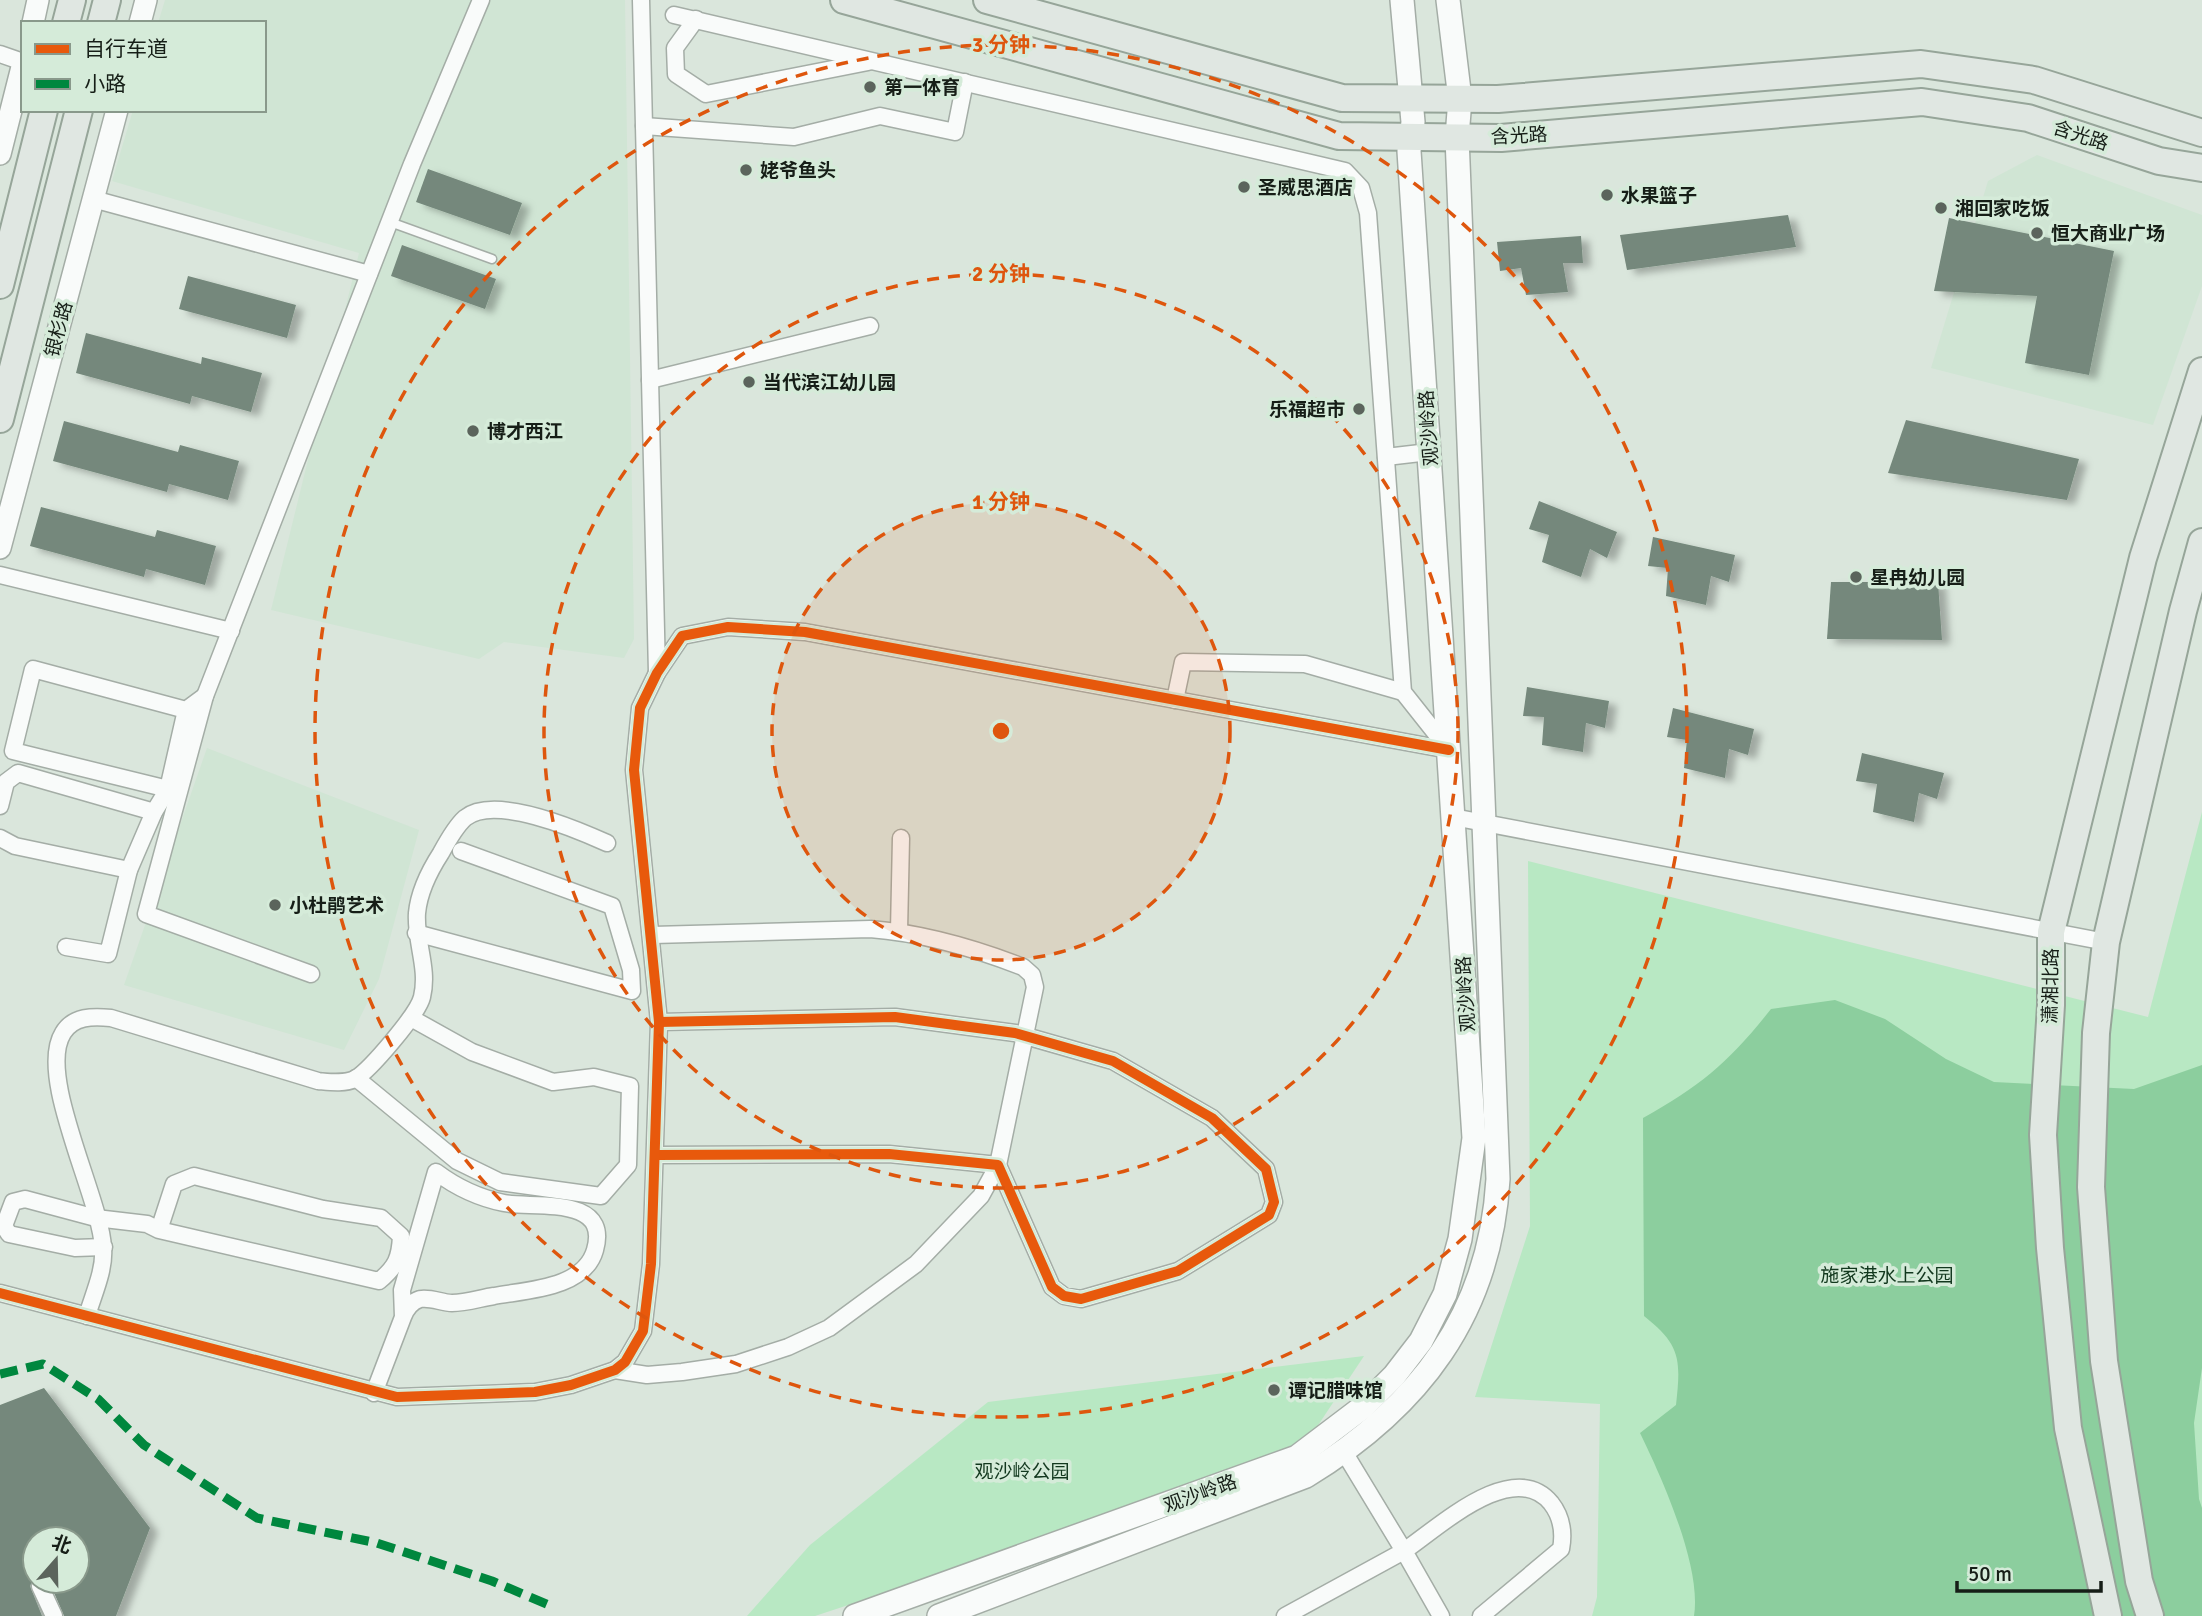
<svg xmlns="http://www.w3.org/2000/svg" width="2202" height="1616" viewBox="0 0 2202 1616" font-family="Signika,'Noto Sans SC',sans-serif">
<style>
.built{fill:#d0e5d4}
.green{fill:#b8e8c3}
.water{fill:#8cce9e}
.building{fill:#74887b;filter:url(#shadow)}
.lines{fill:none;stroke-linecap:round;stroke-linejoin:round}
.service-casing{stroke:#a4ada6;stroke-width:11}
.minor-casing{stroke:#a4ada6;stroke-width:19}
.tertiary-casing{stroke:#a4ada6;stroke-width:24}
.secondary-casing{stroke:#a4ada6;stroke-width:26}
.primary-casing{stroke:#96a599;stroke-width:30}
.service{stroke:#f9fbfa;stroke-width:8}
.minor{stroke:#f9fbfa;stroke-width:16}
.tertiary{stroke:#f9fbfa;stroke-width:21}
.secondary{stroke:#f9fbfa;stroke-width:23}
.primary{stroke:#e0e7e2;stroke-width:26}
.quiet{stroke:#00873e;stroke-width:9;stroke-dasharray:18 9;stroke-linecap:butt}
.cycleway-casing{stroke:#d5ebd9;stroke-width:15}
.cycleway{stroke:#e8590c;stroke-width:10}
.ring{fill:none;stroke:#de560d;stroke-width:3.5;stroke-dasharray:12 9}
.poi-dot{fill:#5b645c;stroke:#d5ebd9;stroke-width:2.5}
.labels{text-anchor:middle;stroke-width:7;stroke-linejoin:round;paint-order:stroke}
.poi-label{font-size:19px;font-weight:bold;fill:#161e17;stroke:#d5ebd9;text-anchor:start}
.street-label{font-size:19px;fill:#161e17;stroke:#d5ebd9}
.park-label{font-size:19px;fill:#12381e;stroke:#d5ebd9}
.centre{fill:#de560d;stroke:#d5ebd9;stroke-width:3.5}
.ring-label{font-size:21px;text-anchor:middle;font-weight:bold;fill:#de560d;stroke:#d5ebd9;stroke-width:7;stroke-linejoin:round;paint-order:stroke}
</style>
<defs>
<filter id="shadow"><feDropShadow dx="8" dy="4.5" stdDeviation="3.5" flood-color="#0004"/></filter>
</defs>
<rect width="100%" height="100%" fill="#dae6dc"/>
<g class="built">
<path d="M165,0H625L634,639L624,658L504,642L479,659L271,610L359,253L112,181L133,110H264V23H158Z"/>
<path d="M2037,155L2202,215V286L2153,425L1931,368L1988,181Z"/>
<path d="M207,748L419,830L379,979L344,1050L124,985Z"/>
</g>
<g class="green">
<path d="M2202,812V1616H1592L1597,1597L1600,1404L1475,1397L1530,1226L1528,861L2148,1017Z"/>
<path d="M1364,1356L1297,1457L815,1616H747L810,1545L988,1402Z"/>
</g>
<path class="water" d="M1835,1000L1885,1019L1946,1059L1994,1082L2134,1089L2202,1065V1368L2194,1423L2199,1499L2202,1508V1616H1694C1702,1567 1662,1478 1640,1433L1676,1405C1681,1360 1681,1345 1644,1316L1643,1118C1702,1085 1729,1062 1771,1009Z"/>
<g class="building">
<path d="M428,169L522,203L510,235L416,202Z"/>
<path d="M1788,215L1796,247L1627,270L1620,235Z"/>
<path d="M1949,218L2114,251L2089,375L2025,363L2037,296L1934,291Z"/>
<path d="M1581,236L1583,263H1563L1568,292L1526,295L1521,268L1500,271L1497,242Z"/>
<path d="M402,245L496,279L485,309L391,276Z"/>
<path d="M188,276L296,305L287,338L179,309Z"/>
<path d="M86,333L201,364L202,357L262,373L251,412L192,396L190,404L76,373Z"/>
<path d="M1906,420L2079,459L2067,500L1888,473Z"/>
<path d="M64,421L178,452L180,445L239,461L228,500L169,484L167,492L53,461Z"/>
<path d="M1539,501L1617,532L1607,558L1590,549L1581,577L1542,562L1549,535L1529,529Z"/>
<path d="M41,507L155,537L157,530L216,546L205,585L146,569L144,577L30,546Z"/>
<path d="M1653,537L1735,555L1729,582L1711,576L1706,605L1666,596L1668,568L1648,566Z"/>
<path d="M1831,582H1938L1942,640L1827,639Z"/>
<path d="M1527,687L1609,701L1605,728L1586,723L1583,752L1542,745L1544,717L1523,716Z"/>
<path d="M1673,708L1754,729L1748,755L1729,749L1725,778L1684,768L1687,740L1667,737Z"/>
<path d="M1862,753L1944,773L1937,799L1919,793L1914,822L1873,812L1877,784L1856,781Z"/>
<path d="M44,1388L150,1528L116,1616H64L49,1581H77V1539H35V1577L30,1586L42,1616H0V1405Z"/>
</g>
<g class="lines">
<defs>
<path id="service" d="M390,222L492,259"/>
<g id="minor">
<path d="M641,0L657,673"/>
<path d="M674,15L1345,171L1361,188L1368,213L1403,692L1449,750"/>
<path d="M696,19L675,48L676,74L706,94L868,62"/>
<path d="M0,54L23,62"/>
<path d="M644,126L794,137L880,116L955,132L965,82"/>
<path d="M93,199L369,274"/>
<path d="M650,380L870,326"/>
<path d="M1386,457L1429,452"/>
<path d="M0,575L231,631"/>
<path d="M1175,700L1183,662L1305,664L1403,692"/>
<path d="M168,789L13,751L33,669L186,710L205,696"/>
<path d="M0,806L6,782L18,773L154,812"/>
<path d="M1453,817L2106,942"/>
<path d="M0,838L15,846L129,870"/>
<path d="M899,931L901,838"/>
<path d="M416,933L632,991L631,970L612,906L461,851"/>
<path d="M66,947L108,954L129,870L154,812L168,789L186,710"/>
<path d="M311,974L146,914L205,696L412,164L481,0"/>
<path d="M356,1078L457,1161L500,1182L601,1196L628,1165L630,1086L594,1077L553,1082L472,1052L411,1018"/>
<path d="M657,1155L889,1154L998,1165L1052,1287L1064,1296L1081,1299L1178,1271L1269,1215L1274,1202L1266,1169L1212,1118L1113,1061L1015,1033L895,1017L659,1022"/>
<path d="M104,1247L75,1248L9,1234L4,1226L13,1202L25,1199L96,1218L147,1224L159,1230L379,1281C396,1267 400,1258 401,1236L381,1218L323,1209L194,1176L174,1184L159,1230"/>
<path d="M0,1293L397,1397L535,1392L571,1385L615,1370L625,1362L643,1331L651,1264L659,1022L634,770L640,708L657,673L682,636L728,627L805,632L1449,750"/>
<path d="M87,1316C93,1295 105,1270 103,1248C101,1198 36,1076 63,1033C73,1016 93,1016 111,1018L318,1081C330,1082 344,1084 355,1079C370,1070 418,1014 422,997C429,968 415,942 417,913C419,892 430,870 441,853C447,842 455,827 465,818C494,794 576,829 607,843"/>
<path d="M615,1370L647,1375L682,1372L736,1364L788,1347L829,1328L916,1264L981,1196L998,1165L1035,987L1032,975L1023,967C974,948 923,933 870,929L653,935"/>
<path d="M374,1393L403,1317C406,1309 411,1302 420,1299C431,1297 442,1303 452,1303C466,1303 481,1298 494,1296C526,1290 584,1289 595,1250C611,1194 531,1209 504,1203C479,1198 456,1187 436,1172L402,1290L403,1317"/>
<path d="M40,1586L54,1616"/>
<path d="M1285,1616L1404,1551L1344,1452"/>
<path d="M1441,1616L1404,1551C1438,1528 1513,1457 1551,1503C1562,1517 1564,1533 1561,1549L1481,1616"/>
</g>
<g id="tertiary">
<path d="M33,23L38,0"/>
<path d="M140,23L146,0"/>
<path d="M0,154L23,63"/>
<path d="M0,548L117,110"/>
</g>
<g id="secondary">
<path d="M855,1616L1297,1457L1363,1407L1394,1376L1421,1341L1445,1294L1460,1239L1474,1138L1409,151L1413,122L1402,0"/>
<path d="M939,1616L1306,1476C1419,1407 1490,1315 1498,1179L1457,137L1460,99L1448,0"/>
</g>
<g id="primary">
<path d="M844,0L1339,136L1501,138L1922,102L2028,118L2159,161L2202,168"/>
<path d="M987,0L1342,98L1498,99L1921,64L2034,80L2202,133"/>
<path d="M66,23L72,0"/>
<path d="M101,23L107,0"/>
<path d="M0,285L44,110"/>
<path d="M0,419L79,110"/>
<path d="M2108,1616L2068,1428L2050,1248L2043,1135L2051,1005V932L2143,558L2202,371"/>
<path d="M2150,1616L2139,1581L2104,1361L2091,1187L2096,1033L2106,942L2183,611L2202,542"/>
</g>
</defs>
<use href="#service" class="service-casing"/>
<use href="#minor" class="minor-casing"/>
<use href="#tertiary" class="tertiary-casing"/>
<use href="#secondary" class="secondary-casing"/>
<use href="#primary" class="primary-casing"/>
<use href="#service" class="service"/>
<use href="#minor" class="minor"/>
<use href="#tertiary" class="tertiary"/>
<use href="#secondary" class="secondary"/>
<use href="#primary" class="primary"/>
<path class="quiet" d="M0,1374L43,1364L98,1399L144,1445L257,1518L377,1543L492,1581L549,1605"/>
<defs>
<g id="cycleway">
<path d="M657,1155L889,1154L998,1165L1052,1287L1064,1296L1081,1299L1178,1271L1269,1215L1274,1202L1266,1169L1212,1118L1113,1061L1015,1033L895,1017L659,1022"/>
<path d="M0,1293L397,1397L535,1392L571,1385L615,1370L625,1362L643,1331L651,1264L659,1022L634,770L640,708L657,673L682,636L728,627L805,632L1449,750"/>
</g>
</defs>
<use href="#cycleway" class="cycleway-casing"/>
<use href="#cycleway" class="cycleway"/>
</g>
<circle cx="1001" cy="731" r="229" fill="#de560d" fill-opacity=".12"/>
<g class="ring">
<circle cx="1001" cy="731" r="229"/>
<circle cx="1001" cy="731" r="457"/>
<circle cx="1001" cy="731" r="686"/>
</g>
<g class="poi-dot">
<circle cx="870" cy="87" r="7"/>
<circle cx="746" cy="170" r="7"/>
<circle cx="1244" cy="187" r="7"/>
<circle cx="1607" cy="195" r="7"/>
<circle cx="1941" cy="208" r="7"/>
<circle cx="2037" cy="233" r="7"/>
<circle cx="749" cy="382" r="7"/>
<circle cx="1359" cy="409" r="7"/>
<circle cx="473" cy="431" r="7"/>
<circle cx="1856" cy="577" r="7"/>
<circle cx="275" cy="905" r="7"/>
<circle cx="1274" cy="1390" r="7"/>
</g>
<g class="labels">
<g class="poi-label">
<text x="884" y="94">第一体育</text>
<text x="760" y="177">姥爷鱼头</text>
<text x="1258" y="194">圣威思酒店</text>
<text x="1621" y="202">水果篮子</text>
<text x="1955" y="215">湘回家吃饭</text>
<text x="2051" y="240">恒大商业广场</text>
<text x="763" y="389">当代滨江幼儿园</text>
<text x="1345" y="416" text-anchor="end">乐福超市</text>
<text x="487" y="438">博才西江</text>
<text x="1870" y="584">星冉幼儿园</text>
<text x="289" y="912">小杜鹃艺术</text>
<text x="1288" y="1397">谭记腊味馆</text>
</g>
<g class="street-label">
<text transform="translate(1519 135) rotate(-3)" y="7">含光路</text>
<text transform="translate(2081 135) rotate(18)" y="7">含光路</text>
<text transform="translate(58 329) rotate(-75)" y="7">银杉路</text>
<text transform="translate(1428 428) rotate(-94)" y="7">观沙岭路</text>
<text transform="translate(2050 986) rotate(-89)" y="7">潇湘北路</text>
<text transform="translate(1465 994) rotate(-94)" y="7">观沙岭路</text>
<text transform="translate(1200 1493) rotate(-20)" y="7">观沙岭路</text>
</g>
<g class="park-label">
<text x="1887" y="1282">施家港水上公园</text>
<text x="1022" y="1478">观沙岭公园</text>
</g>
</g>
<circle cx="1001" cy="731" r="10" class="centre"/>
<g class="ring-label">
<text x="1001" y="52">3 分钟</text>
<text x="1001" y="281">2 分钟</text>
<text x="1001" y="509">1 分钟</text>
</g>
<rect x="21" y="21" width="245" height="91" fill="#d5ebd9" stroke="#89998b" stroke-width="2"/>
<rect x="35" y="44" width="35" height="10" fill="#e8590c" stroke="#89998b" stroke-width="2"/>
<text x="84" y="56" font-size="21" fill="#161e17">自行车道</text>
<rect x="35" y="79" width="35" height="10" fill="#00873e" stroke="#89998b" stroke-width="2"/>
<text x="84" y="91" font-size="21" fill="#161e17">小路</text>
<g transform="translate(56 1560) rotate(20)"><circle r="33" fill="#d5ebd9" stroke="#89998b" stroke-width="2"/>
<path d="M0-5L12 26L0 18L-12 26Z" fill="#5b645c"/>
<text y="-10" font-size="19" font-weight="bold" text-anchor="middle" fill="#161e17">北</text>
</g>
<path d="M1957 1581v10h144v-10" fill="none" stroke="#161e17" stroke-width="3.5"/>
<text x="1968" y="1581" font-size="21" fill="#161e17" stroke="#d5ebd9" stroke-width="5" paint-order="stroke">50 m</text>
</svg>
